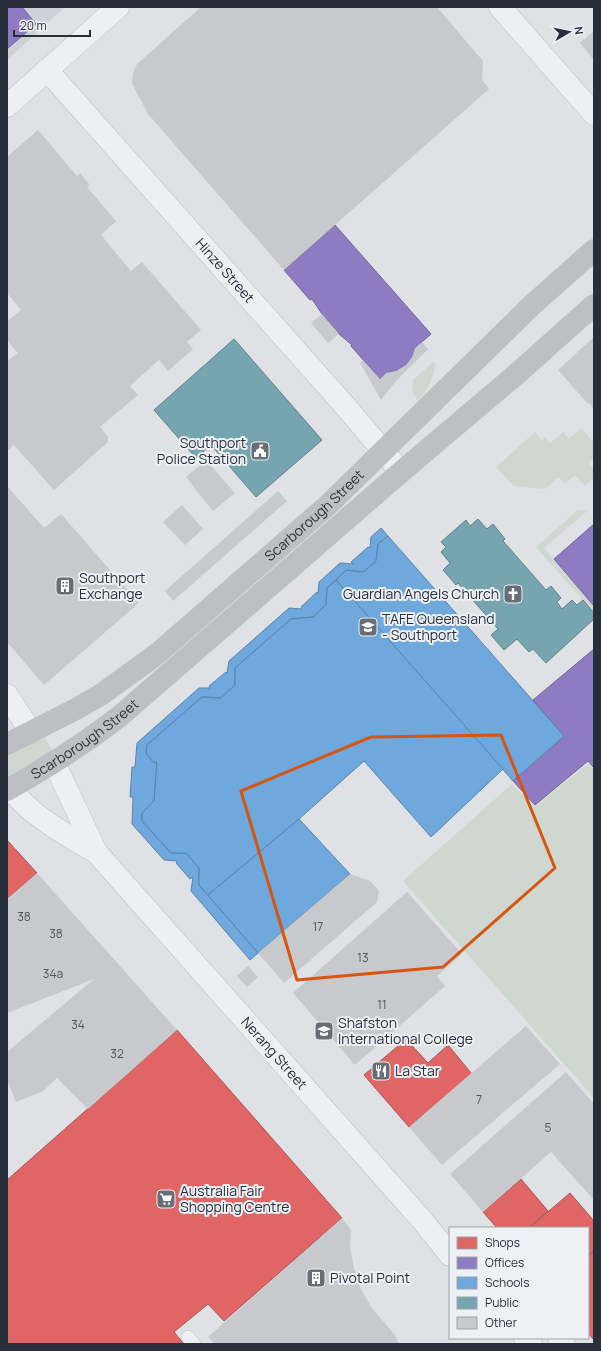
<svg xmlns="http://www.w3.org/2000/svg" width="601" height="1351" viewBox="0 0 601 1351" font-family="Manrope,sans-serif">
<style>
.built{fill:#ced1d7}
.green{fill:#d0d7d0}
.shops{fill:#e06666;stroke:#a95659}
.offices{fill:#8e7cc3;stroke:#6f659a}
.schools{fill:#6fa8dc;stroke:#5a84ac}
.public{fill:#76a5af;stroke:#5f828c}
.building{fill:#c7c9cc}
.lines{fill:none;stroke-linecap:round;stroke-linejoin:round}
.lane-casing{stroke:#bdbfc2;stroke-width:14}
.street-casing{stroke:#bdbfc2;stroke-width:23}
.lane{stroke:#eeeff1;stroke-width:13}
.street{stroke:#eeeff1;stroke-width:22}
.secondary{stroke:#bdc0c3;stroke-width:22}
.marked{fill:none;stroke:#d55511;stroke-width:3;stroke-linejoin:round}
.labels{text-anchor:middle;stroke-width:4;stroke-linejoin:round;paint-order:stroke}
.number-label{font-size:12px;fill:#505660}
.street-label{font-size:14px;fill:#282f3b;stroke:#edf0f4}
.poi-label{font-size:14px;fill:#282f3b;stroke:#edf0f4;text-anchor:start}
</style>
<rect width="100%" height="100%" fill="#dfe1e4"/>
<path class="built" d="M7,7H65L7,60Z"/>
<g class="green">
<path d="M433,362L436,365C431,380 430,389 418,400L412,391L413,380Z"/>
<path d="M581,428L594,443V457L588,463L594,469V478L585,486L575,475L565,484L558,477L547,488L543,489L514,486L496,467L535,432L542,441L545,437L550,443L563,432L569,439Z"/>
<path d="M578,510L587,511L544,548L594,606V613L536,547Z"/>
<path d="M44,736L53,752L7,782V752Z"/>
<path d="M588,764L594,771V1098L403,881L512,784L534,807Z"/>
</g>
<g class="shops">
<path d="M7,840L37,873L7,899Z"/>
<path d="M177,1030L342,1218L224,1321L208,1304L174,1332L184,1344H7V1180Z"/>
<path d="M406,1039L428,1063L448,1045L472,1074L409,1127L364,1075Z"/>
<path d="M521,1179L548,1211L529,1228H497L483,1212Z"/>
<path d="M570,1193L594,1221V1251L588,1256V1228H529Z"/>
<path d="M594,1251V1340L588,1333V1256Z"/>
</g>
<g class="offices">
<path d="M7,7H22L36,24L7,49Z"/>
<path d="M335,225L431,334L415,348L412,357L406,365L396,371L386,373L380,379L351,346L352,345L339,334L322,314L312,299L310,300L284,270Z"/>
<path d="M594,524V606L554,559Z"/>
<path d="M594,649V768L588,761L535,805L513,781L564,736L533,700Z"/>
</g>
<g class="schools">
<path d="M381,528L388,536L378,544L376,561L363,572L346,570L327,588L326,605L313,617L291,619L235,668V685L221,698L202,697L147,745L146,753L154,763L157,762L154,801L142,813V821L171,853H186L199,868V885L258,953L250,960L191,891L193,877L190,879L176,863L178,861L164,860L132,824L133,797H130L132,767H135L137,743L199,688H210L209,686L226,672L227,673L229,661L289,608L302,609L301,607L317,592L318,594L319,582L340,563L354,564L351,562L368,547L370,548L371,537Z"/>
<path d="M388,536L564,736L513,781L336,580L346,570L363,572L376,561L378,544Z"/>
<path d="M336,580L503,769L431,837L364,761L299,819L208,895L199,885V868L186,853H171L142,821V813L154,801L157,762L154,763L146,753L147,745L202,697L221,698L235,685V668L291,619L313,617L326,605L327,588Z"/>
<path d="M299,819L350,874L258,953L208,895Z"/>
</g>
<g class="public">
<path d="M234,339L322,440L256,497L211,445L196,458L154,410Z"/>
<path d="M478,519L487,529L493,524L505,539L503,541L546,590L551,586L561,598L557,602L562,609L572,600L577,605L583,600L594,613V619L546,663L533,649L529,652L517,639L504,650L491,635L498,629L458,583L456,585L443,570L450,563L441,552L446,547L441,542L466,520L470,526Z"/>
</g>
<g class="building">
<path d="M201,7H437L483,61L482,80L489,89L284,270L148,114L132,83L133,73L137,64Z"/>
<path d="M594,31V60L580,43Z"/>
<path d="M38,130L77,176L80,173L90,185L87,187L116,221L101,235L131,271L142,262L201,330L187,342L193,349L168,371L159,360L130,386L138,395L100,427L108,437V442L54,490L14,445L7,451V361L18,353L7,340V321L21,310L7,293V157Z"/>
<path d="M322,314L339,334L328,343L311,323Z"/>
<path d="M594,337V409L589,403L588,404L558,370Z"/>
<path d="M422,342L428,349L396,381L381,400L360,363L363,360L380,379L386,373L396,371L406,365L412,357L415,348Z"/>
<path d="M206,460L235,493L213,511L186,477Z"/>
<path d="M7,486L44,528L61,514L139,603L44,685L7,642Z"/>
<path d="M278,491L287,501L173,601L165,591Z"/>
<path d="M182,505L203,529L185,545L163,522Z"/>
<path d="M37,873L177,1030L88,1109L57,1078L43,1091L16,1102L7,1080V1052L94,979L7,1013V899Z"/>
<path d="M350,874L370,881L379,891L377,902L284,983L258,953Z"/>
<path d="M407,892L462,954L437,976L445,986L355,1065L293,993Z"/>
<path d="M248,966L258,977L247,987L237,976Z"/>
<path d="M526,1026L560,1064L442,1165L409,1127Z"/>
<path d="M566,1072L594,1104V1200L551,1152L483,1212L450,1174Z"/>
<path d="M342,1218L351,1230L350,1247L354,1268L360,1287L371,1307L395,1335L399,1344H215L208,1337Z"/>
</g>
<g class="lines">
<defs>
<path id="lane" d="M188,1337L194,1344"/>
<g id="street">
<path d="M500,7L594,114"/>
<path id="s1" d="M47,70L346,407L401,472"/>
<path d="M7,106L118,7"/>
<path d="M7,695L31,732"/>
<path id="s2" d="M54,762L96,852L422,1220L450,1255"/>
<path d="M9,789C17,796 24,804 32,811C52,827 74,840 96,852"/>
<path d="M525,1338L531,1344"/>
<path d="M559,1338L564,1344"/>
</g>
</defs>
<use href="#lane" class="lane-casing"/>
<use href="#street" class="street-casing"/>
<use href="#lane" class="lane"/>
<use href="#street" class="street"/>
<g class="secondary">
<path id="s3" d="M7,744L76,709L102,694L157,654L328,505L531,306L594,250"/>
<path id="s4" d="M7,790C46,768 84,744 120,716L401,472L519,372L594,305"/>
</g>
</g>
<path class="marked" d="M501,735L555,868L443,967L297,980L241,791L371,737Z"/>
<defs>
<symbol id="civic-square" viewBox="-11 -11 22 22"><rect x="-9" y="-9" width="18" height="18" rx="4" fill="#686d76" stroke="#edf0f4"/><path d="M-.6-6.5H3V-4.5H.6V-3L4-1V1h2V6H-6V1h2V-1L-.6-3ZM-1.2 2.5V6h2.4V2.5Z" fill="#fff"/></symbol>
<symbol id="building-square" viewBox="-11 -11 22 22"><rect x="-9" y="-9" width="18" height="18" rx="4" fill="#686d76" stroke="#edf0f4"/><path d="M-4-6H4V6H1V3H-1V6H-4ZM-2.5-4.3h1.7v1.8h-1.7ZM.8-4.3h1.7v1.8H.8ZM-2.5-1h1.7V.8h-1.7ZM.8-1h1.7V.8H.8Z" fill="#fff"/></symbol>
<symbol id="church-square" viewBox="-11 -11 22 22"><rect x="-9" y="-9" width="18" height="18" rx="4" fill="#686d76" stroke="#edf0f4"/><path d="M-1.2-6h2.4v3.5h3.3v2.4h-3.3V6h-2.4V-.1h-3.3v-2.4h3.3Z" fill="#fff"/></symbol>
<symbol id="university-square" viewBox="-11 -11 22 22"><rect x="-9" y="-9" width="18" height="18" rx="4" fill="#686d76" stroke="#edf0f4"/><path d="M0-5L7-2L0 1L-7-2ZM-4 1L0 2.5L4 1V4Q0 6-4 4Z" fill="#fff"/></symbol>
<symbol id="school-square" viewBox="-11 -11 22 22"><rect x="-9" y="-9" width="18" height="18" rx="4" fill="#686d76" stroke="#edf0f4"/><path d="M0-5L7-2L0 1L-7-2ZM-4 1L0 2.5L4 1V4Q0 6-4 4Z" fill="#fff"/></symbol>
<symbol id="restaurant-square" viewBox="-11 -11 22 22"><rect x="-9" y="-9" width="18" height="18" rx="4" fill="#686d76" stroke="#edf0f4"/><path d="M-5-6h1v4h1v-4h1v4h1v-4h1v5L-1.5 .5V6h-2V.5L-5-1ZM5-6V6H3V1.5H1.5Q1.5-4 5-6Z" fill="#fff"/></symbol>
<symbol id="supermarket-square" viewBox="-11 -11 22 22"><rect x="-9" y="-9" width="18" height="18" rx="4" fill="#686d76" stroke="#edf0f4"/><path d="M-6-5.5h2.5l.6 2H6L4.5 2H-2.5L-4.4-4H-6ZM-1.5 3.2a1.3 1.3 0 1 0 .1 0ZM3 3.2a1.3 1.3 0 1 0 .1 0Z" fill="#fff"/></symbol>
</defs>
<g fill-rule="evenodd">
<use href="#civic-square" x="249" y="440" width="22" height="22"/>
<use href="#building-square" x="54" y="575" width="22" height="22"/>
<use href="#church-square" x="502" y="583" width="22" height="22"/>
<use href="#university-square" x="357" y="616" width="22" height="22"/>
<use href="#school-square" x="313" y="1020" width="22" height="22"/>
<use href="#restaurant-square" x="370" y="1060" width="22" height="22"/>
<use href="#supermarket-square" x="155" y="1188" width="22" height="22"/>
<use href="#building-square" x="305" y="1267" width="22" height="22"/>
</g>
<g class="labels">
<g class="number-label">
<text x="24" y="921">38</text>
<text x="318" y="931">17</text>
<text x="56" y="938">38</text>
<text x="363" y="962">13</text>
<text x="53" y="978">34a</text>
<text x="382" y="1009">11</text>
<text x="78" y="1029">34</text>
<text x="117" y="1058">32</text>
<text x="479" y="1104">7</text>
<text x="548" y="1132">5</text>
</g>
<g class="street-label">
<text dy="5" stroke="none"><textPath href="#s1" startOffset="268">Hinze Street</textPath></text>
<text dy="5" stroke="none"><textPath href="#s3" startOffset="385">Scarborough Street</textPath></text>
<text dy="5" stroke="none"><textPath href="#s4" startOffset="93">Scarborough Street</textPath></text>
<text dy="5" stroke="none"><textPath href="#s2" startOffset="368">Nerang Street</textPath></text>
</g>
<g class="poi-label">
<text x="246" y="448" text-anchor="end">Southport<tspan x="246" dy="16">Police Station</tspan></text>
<text x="79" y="583">Southport<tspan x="79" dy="16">Exchange</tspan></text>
<text x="499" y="599" text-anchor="end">Guardian Angels Church</text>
<text x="382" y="624">TAFE Queensland<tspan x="382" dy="16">- Southport</tspan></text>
<text x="338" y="1028">Shafston<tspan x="338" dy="16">International College</tspan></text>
<text x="395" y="1076">La Star</text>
<text x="180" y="1196">Australia Fair<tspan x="180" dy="16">Shopping Centre</tspan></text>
<text x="330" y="1283">Pivotal Point</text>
</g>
</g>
<rect width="601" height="1351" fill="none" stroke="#282f3b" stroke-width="16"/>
<rect x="449" y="1227" width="140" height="112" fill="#edf0f4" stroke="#9ea3aa"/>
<rect x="457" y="1237" width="20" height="12" fill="#e06666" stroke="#9ea3aa"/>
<text x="485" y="1247" font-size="12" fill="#282f3b">Shops</text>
<rect x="457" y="1257" width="20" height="12" fill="#8e7cc3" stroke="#9ea3aa"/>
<text x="485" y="1267" font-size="12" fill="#282f3b">Offices</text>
<rect x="457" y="1277" width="20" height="12" fill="#6fa8dc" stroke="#9ea3aa"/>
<text x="485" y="1287" font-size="12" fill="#282f3b">Schools</text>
<rect x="457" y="1297" width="20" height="12" fill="#76a5af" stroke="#9ea3aa"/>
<text x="485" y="1307" font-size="12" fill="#282f3b">Public</text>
<rect x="457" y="1317" width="20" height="12" fill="#c7c9cc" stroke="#9ea3aa"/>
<text x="485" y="1327" font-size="12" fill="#282f3b">Other</text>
<g transform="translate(569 32) rotate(81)" stroke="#edf0f4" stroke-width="3" paint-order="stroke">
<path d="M0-3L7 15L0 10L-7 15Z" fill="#282f3b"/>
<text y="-6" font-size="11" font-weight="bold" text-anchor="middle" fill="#282f3b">N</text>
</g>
<path d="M14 30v6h76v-6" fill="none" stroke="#282f3b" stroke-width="2"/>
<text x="20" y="30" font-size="12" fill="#282f3b" stroke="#edf0f4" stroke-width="3" paint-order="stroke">20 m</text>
</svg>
